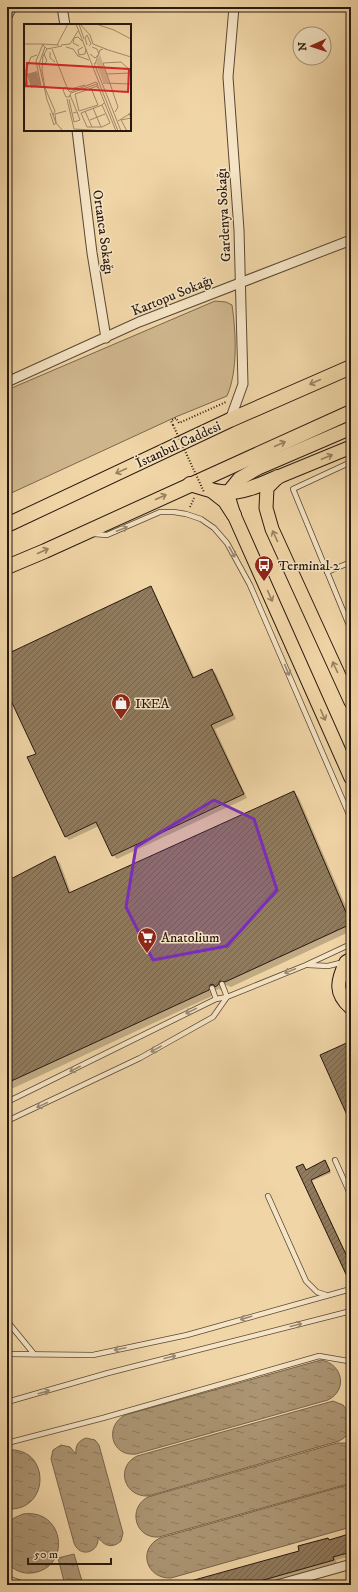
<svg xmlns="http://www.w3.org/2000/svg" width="358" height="1592" viewBox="0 0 358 1592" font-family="'IM FELL DW Pica',serif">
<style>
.green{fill:#ceb58c;stroke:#7b674e}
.water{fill:url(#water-ripples);stroke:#77634b}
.shadow{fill:#0003}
.building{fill:url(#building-hatch);stroke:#28190f}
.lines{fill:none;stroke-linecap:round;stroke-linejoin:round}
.service-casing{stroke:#5a4835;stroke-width:6}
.minor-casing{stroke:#5a4835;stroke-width:11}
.primary-casing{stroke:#28190f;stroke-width:15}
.trunk-casing{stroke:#28190f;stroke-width:16}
.path{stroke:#28190f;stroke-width:2;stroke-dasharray:1 2;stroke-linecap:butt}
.service{stroke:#f5e4c5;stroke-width:4.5}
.minor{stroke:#f5e4c5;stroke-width:9}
.primary{stroke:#f0d5a6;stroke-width:13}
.trunk{stroke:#f0d5a6;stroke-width:14}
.path-bridge{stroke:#28190f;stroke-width:2;stroke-dasharray:1 2;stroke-linecap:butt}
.oneway{stroke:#968062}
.oneway2{stroke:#998973}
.marked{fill:#7b2cbf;fill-opacity:0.2;stroke:#7b2cbf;stroke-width:3;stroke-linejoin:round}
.labels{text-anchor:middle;stroke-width:3;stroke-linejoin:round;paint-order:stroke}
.street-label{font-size:14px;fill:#28190f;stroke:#f5e4c5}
.poi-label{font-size:14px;fill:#28190f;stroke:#f5e4c5;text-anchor:start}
.inset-road{fill:none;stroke:#a08a6a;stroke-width:1}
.view{fill:#d62828;fill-opacity:0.15;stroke:#d62828;stroke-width:2}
.inset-edge{fill:none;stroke:#28190f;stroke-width:2}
</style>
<defs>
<pattern id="water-ripples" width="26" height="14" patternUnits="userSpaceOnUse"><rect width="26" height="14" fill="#ac9573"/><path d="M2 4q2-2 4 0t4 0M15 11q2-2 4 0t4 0" fill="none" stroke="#8c795d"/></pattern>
<pattern id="building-hatch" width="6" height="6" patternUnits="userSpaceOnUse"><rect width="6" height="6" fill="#907b5e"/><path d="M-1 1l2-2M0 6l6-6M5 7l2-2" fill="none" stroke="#76644c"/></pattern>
</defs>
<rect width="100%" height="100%" fill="#f0d5a6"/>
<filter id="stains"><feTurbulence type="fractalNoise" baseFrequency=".005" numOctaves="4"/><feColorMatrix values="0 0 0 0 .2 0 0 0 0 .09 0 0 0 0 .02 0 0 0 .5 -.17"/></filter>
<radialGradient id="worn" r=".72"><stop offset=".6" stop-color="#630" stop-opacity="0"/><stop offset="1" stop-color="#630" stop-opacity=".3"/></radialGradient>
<path class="green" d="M215,301L226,302L232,305C236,332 238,371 227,396L178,416L7,495V390Z"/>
<g class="water">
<path d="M321,1360C343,1364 348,1390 328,1400L136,1454C111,1457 104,1426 125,1415Z"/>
<path d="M333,1401L343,1405L351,1415C351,1427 351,1435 339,1441L148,1496C124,1497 115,1467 137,1456Z"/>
<path d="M86,1438L95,1440L99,1445L123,1533L121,1541C112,1549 104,1546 98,1537C100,1552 80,1559 74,1543L51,1459L53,1450L61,1445L70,1447L76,1454C75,1446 78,1441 86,1438Z"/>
<path d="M337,1443H344L351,1444V1483L159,1537C135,1539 127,1508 148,1497Z"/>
<path d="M7,1450C51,1446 51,1512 7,1509Z"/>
<path d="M351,1484V1527L171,1578C146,1579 137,1549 160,1538Z"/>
<path d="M23,1514C65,1508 72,1568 32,1573C22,1574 14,1570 7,1563V1523L14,1518Z"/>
<path d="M74,1554L82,1581L65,1585L58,1558Z"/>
</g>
<g class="shadow">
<path d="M150,588L154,592L195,678L212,670L216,674L236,719L215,729L247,798L117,859L113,855L99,826L69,840L65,836L37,754L7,690V655Z"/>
<path d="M294,792L299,798L351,918V931L231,987L226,985L224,990L222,991L219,989L216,990L214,995L7,1091V882L55,858L60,863L71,893Z"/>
<path d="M325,1161L331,1173L312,1181L351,1265V1278L303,1165L307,1170Z"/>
<path d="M349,1535L351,1537V1556L336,1560L337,1564L262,1585H181L300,1551L328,1539L329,1540Z"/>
</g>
<g class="building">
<path d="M151,586L193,678L212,669L233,715L211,725L244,794L112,856L96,822L65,837L27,757L36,754L7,692V654Z"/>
<path d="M294,791L351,924L225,982L220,981L218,985L215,987L213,984L210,985L209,990L7,1083V881L55,856L69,893Z"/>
<path d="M351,1041V1124L320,1055Z"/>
<path d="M325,1160L330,1171L311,1180L351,1265V1285L296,1167L303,1164L306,1170Z"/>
<path d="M349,1534L351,1552L333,1557L334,1560L246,1585H187V1582L299,1551L298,1546L328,1538L329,1540Z"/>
</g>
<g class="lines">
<defs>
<g id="service">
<path d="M351,462L293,489L351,630"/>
<path d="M94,534L107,535L160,512H174L186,514L201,519L214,528L227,543L250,585L351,819"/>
<path d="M327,572L351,562"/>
<path d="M308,965L328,966L344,962"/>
<path d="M212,988L216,999"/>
<path d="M7,1102L216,999L227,997L222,984"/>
<path d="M7,1121L140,1058L213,1017L227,997L306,965L351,944"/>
<path d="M335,1160L351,1196"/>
<path d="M268,1196L306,1281L317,1292L326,1295"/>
<path d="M7,1321L34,1354"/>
<path d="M7,1354L93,1355L187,1335L351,1289"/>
<path d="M7,1402L108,1373L351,1311"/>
<path d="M7,1443L103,1418L319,1356L348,1361L351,1371"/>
<path d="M351,1559L348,1565L351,1571"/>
<path d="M7,1578L27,1585"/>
</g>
<g id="minor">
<path d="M62,7L65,25"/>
<path d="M7,16L12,7"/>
<path d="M77,130L92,253L106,338"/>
<path d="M7,382L139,322L351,240"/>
<path d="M230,420L243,384L239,230L228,77L234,7"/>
<path d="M277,1585L348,1565"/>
</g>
<g id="primary">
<path d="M351,428L258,468L239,479L230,490L228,496L234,515L351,778"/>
<path d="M351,447L278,477L267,488L266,508L272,529L351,702"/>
<path d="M351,959L346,962C337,981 334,993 351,1008"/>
</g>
<g id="trunk">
<path d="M190,484C200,487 210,491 221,492C241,494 260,485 278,477"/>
<path d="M211,490L225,501L234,515"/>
<path d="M7,525L230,420L351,367"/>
<path d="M7,567L45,551L351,412"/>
</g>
</defs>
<use href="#service" class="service-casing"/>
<use href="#minor" class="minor-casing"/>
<use href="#primary" class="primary-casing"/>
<use href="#trunk" class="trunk-casing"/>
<g class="path">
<path d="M173,425L171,421L176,418L179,423L226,402"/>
<path d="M190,507L194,498"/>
</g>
<use href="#service" class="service"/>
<use href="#minor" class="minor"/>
<use href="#primary" class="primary"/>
<use href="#trunk" class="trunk"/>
<path class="path-bridge" d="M173,425L204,492"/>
</g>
<defs><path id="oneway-shaft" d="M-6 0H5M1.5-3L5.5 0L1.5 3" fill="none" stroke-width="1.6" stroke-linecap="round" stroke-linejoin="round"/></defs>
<g class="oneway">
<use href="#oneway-shaft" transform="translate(315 382) rotate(156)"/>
<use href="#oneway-shaft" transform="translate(280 444) rotate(-24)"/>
<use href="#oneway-shaft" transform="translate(327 457) rotate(-23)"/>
<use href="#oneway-shaft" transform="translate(121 471) rotate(155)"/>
<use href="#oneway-shaft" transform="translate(161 497) rotate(-24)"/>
<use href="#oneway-shaft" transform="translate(275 536) rotate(-115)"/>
<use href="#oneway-shaft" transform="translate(43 551) rotate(-24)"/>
<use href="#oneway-shaft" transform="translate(270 596) rotate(66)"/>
<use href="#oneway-shaft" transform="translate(335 667) rotate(-115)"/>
<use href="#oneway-shaft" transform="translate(323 715) rotate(66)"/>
</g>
<g class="oneway2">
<use href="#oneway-shaft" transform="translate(122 529) rotate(-22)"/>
<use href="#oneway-shaft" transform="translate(232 552) rotate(61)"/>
<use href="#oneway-shaft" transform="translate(287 670) rotate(67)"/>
<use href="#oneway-shaft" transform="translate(290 971) rotate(158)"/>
<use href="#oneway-shaft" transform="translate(191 1011) rotate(154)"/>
<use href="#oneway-shaft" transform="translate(156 1049) rotate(151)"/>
<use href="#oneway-shaft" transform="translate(75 1069) rotate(153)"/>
<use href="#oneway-shaft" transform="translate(42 1105) rotate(155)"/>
<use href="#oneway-shaft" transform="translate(246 1318) rotate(164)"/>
<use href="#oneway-shaft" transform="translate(296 1325) rotate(-14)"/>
<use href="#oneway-shaft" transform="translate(120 1349) rotate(168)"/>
<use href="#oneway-shaft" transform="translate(170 1357) rotate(-14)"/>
<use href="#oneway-shaft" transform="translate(44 1392) rotate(-16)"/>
</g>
<path class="marked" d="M214,800L254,819L277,890L227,946L153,960L126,907L136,847Z"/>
<defs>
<symbol id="bus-pin" viewBox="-11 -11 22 30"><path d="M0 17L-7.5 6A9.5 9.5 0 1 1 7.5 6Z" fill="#8f2418" stroke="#f5e4c5"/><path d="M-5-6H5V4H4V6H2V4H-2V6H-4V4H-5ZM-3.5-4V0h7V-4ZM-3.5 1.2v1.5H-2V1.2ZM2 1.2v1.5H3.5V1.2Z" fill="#fff"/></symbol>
<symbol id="shop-pin" viewBox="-11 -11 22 30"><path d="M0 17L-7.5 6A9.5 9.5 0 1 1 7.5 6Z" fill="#8f2418" stroke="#f5e4c5"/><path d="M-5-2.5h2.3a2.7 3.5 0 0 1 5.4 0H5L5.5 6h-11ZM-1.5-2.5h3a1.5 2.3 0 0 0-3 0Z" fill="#fff"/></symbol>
<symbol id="supermarket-pin" viewBox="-11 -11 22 30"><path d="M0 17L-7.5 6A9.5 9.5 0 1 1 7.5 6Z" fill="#8f2418" stroke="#f5e4c5"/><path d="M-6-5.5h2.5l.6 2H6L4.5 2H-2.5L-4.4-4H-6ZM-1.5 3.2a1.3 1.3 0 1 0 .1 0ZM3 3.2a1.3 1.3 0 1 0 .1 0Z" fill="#fff"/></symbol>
</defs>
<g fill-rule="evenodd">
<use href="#bus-pin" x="253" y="554" width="22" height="30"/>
<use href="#shop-pin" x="110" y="692" width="22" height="30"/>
<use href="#supermarket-pin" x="136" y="926" width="22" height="30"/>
</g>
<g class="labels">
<g class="street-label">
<text transform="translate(223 215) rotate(-93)" y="5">Gardenya Sokağı</text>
<text transform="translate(104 232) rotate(82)" y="5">Ortanca Sokağı</text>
<text transform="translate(172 295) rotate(-22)" y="5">Kartopu Sokağı</text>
<text transform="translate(178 444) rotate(-25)" y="5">İstanbul Caddesi</text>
</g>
<g class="poi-label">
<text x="278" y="570">Terminal 2</text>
<text x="135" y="708">IKEA</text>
<text x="161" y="942">Anatolium</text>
</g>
</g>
<g transform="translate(24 24)">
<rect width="107" height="107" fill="#f0d5a6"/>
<path d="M78,26L76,30L85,59L79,58L72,39Z" fill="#ceb58c"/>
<path d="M13,47L17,61L7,64L3,50Z" fill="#ac9573"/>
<path class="inset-road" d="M52,0L94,107M55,0L60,15M56,0L66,11L69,20L82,25M72,0L90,6L107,15M0,20H18M18,20L23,25L38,22M18,20L35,21M33,21L44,0M37,21L46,20L54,7M63,21L61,14L63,11L67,20L65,22M55,22L49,19L50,14L54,13L58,17M21,23L15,40L23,76L29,91L31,87L21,64L18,46L19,32L23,25M42,23L49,25L54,32L65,36M59,23L54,26L55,31L61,30L62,25M28,25L44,66L61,61M81,25L107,33M26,28V34L31,38M66,30L71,34L75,30L73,25L68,23M70,39L97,107M71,40L76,26L79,25M18,42L23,37L20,30M83,50L107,49M79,59L107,60M74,60L72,58L46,68L41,63L39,66L42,73H45L47,69L73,60L92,107M4,62L1,48L7,33L13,31M0,63L17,62L12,37L19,20M67,64L74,81L55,87L51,70L60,67L73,62L74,64M46,71L53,88L49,89M43,75L50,105L83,107M45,75L50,98L56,96L53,88M78,81L57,89L63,103H78L86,99L78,81L80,79M69,84L77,103M61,87L68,103M91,88L94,83L79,39L97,38L107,47M26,89L30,101L32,99L29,91M66,96L81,90M94,97L107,89M39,107L32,99L31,90L42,87M103,107L97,96L107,94L105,89"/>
<path class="view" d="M3,39L105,45L104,68L2,62Z"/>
<rect width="107" height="107" class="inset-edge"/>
</g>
<rect width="358" height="1592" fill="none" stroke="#f0d5a6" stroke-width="24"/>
<rect x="8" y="8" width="342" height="1576" fill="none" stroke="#28190f" stroke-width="2"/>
<rect x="12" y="12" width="334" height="1568" fill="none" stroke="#28190f"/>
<g transform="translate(312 46) rotate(267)"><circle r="19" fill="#f5e4c5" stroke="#a3937c"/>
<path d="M0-3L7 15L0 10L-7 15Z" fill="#8f2418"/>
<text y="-6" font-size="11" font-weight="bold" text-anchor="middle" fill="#28190f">N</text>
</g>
<path d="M28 1558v6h83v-6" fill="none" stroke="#28190f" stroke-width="2"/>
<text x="34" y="1558" font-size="12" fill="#28190f" stroke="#f5e4c5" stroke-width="3" paint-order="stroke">50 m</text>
<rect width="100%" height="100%" filter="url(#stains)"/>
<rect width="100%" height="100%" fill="url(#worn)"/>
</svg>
